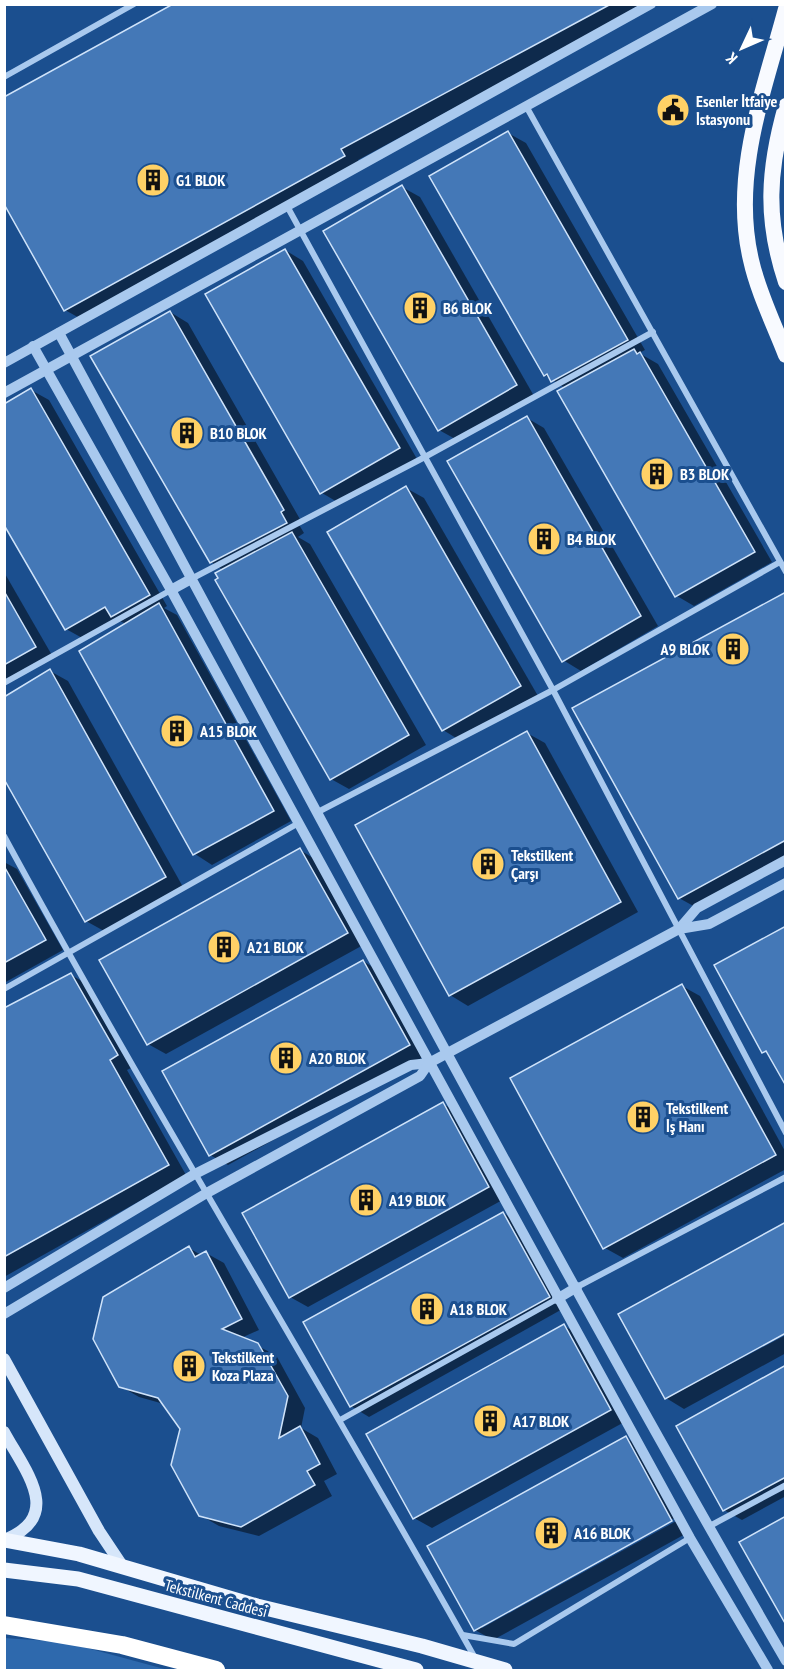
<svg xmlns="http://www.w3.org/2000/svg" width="790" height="1675" viewBox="0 0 790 1675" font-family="'PT Sans Narrow',sans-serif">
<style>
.green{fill:#2e69ad}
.shadow{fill:#0007;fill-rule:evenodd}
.building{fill:#4478b7;stroke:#cfe3fa;stroke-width:1.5}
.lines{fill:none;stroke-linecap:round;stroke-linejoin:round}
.minor{stroke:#a9c9ee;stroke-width:6}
.tertiary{stroke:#a9c9ee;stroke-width:10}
.secondary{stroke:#d6e6fa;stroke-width:12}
.primary{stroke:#f0f6ff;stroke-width:15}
.trunk{stroke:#f8faff;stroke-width:16}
.motorway{stroke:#fff;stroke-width:18}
.labels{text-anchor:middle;stroke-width:6;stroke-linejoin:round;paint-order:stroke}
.poi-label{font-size:16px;font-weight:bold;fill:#fff;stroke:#1b4f8f;text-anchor:start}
.street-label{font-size:16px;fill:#fff;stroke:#1b4f8f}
</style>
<rect width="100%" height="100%" fill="#1b4f8f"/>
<path class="green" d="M4,1638L65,1642L168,1670H5Z"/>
<g class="shadow">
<path d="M176,4H647L358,160L362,167L83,320L65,310Z"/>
<path d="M508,133L526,143L645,350L639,353L658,364L772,562L694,606L677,596L565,388L545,375Z"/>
<path d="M402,187L420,197L534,396L457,440L439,430Z"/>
<path d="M285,250L303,261L417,459L339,503L322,493Z"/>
<path d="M170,312L188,323L301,521L298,523L304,533L298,537L310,544L426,745L349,789L331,779L223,570L211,562Z"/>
<path d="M31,390L49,400L167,606L164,608L177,615L291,821L212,865L195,854L81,652L126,624L118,620L84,639L66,629Z"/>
<path d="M527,418L544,428L658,626L581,671L563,660Z"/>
<path d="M406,488L424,498L538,696L461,741L443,730Z"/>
<path d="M4,572L53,657L4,685Z"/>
<path d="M786,593V860L697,908L679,898Z"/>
<path d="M50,671L68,681L183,887L104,931L86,921Z"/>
<path d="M527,733L545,743L638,912L468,1006L450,995Z"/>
<path d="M300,850L318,861L365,944L166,1054L148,1044Z"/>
<path d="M4,862L17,869L63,950L4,983Z"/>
<path d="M363,961L381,972L427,1055L228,1165L210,1155Z"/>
<path d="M71,975L89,985L135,1066L127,1070L186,1175L4,1277V1010Z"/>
<path d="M682,986L700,996L786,1153V1169L623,1258L605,1248Z"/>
<path d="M443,1104L461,1114L506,1198L308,1307L290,1297Z"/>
<path d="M503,1213L521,1224L566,1307L369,1417L351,1406Z"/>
<path d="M189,1248L201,1255L206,1253L224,1263L259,1330L241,1338L276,1355L305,1408L301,1428L318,1438L337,1474L324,1481L332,1496L259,1536L219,1526L200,1515L181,1429L164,1404L139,1397L120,1386Z"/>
<path d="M564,1326L582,1336L628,1420L432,1528L414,1518Z"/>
<path d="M786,1335V1353L684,1409L666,1398Z"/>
<path d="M786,1367V1496L742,1520L724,1510Z"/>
<path d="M626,1438L644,1448L689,1532L493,1640L475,1630ZM678,1516L680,1519L482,1628V1625Z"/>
</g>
<g class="building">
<path d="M173,4H611L341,149L345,156L64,311L4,204V97Z"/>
<path d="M508,131L628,340L551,382L547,374L544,376L429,176Z"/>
<path d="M402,185L517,385L438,431L323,231Z"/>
<path d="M285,249L400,448L320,494L205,294Z"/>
<path d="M170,311L284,510L281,512L287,523L210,563L90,356Z"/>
<path d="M634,349L637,354L640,352L755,552L675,597L557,391Z"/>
<path d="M31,388L150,595L111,617L105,607L65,630L4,525V404Z"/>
<path d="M527,416L641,616L562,662L447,461Z"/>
<path d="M406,486L521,686L442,731L327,532Z"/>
<path d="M292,532L409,735L330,780L215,580L218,578L215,573Z"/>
<path d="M4,591L36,647L4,665Z"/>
<path d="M786,592V840L678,899L572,708Z"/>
<path d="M159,603L274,811L193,855L79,651Z"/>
<path d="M50,669L166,877L85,922L4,779V697Z"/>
<path d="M527,731L621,902L449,996L355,825Z"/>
<path d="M300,848L348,933L147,1045L99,960Z"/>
<path d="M4,866L46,940L4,963Z"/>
<path d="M786,926V1086L766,1051L762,1053L714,965Z"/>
<path d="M363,960L410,1045L209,1156L162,1071Z"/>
<path d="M71,973L118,1055L110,1060L169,1165L4,1257V1008Z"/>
<path d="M682,984L776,1155L603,1249L510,1078Z"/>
<path d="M443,1102L489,1187L289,1298L242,1213Z"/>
<path d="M503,1212L550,1297L350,1407L303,1322Z"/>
<path d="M786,1222V1333L665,1399L618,1314Z"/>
<path d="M189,1246L195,1257L206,1251L242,1319L222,1329L258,1343L288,1396L279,1438L300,1426L320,1464L307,1471L315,1485L241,1527L199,1516L171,1465L180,1429L158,1398L119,1387L93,1339L103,1297Z"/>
<path d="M564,1324L611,1410L413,1519L366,1434Z"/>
<path d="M786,1365V1477L723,1511L676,1426Z"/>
<path d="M626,1436L672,1521L474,1631L427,1546Z"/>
<path d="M786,1516V1625L739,1542Z"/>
</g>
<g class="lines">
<g class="minor">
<path d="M4,77L134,4"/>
<path d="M526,106L786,572"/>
<path d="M287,206L553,690L786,1133"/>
<path d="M191,579L423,458L653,332"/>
<path d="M4,683L171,590"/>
<path d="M316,813L553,690L780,562"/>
<path d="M4,836C155,1114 321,1382 475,1658"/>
<path d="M4,989L297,824"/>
<path d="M577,1287L786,1177"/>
<path d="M340,1420L557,1299"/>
<path d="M708,1527L786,1485"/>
<path d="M463,1635L514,1644L690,1538"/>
</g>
<g class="tertiary">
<path d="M59,333C299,776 533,1224 786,1661"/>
<path d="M33,346L171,590L690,1538L768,1670"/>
<path d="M4,363L651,4"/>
<path d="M4,393L712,4"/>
<path d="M171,590L191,579"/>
<path d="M679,929L697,908L786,860"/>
<path d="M4,1288L193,1175L411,1065L429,1063L679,929L709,924L786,883"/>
<path d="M557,1299L577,1287"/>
<path d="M4,1314L205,1194L420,1076L429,1063"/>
</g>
<g class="secondary">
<path d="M4,1359L99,1531L123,1567"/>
<path d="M4,1432C25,1471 65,1516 4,1540"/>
</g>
<g class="primary">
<path d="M4,1540L79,1554L257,1606L422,1646L505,1670"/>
<path d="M4,1570L78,1579L416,1670"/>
</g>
<g class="trunk">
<path d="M786,9C764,91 731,175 751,260C758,292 774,324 786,355"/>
<path d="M786,106C768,170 765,219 786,282"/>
</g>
<path class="motorway" d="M4,1625L122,1645L216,1670"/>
</g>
<defs>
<symbol id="civic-disc" viewBox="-11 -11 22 22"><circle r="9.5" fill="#ffd166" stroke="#1b4f8f"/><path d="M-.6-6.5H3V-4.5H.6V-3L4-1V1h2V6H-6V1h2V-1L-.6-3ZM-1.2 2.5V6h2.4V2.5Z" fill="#111"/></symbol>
<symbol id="building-disc" viewBox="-11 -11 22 22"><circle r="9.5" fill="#ffd166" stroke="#1b4f8f"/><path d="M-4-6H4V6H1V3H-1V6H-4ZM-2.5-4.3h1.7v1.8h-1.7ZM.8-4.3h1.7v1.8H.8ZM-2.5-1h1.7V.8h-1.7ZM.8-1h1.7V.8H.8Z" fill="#111"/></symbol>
</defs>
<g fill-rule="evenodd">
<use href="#civic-disc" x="654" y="91" width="38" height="38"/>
<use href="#building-disc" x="134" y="161" width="38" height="38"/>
<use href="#building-disc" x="401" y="289" width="38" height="38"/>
<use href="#building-disc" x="168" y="414" width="38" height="38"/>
<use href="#building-disc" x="638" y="455" width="38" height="38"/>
<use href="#building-disc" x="525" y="520" width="38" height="38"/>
<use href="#building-disc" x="714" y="630" width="38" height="38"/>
<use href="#building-disc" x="158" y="712" width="38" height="38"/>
<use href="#building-disc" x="469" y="845" width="38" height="38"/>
<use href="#building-disc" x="205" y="928" width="38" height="38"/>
<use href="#building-disc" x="267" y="1039" width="38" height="38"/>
<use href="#building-disc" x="624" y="1098" width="38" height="38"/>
<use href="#building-disc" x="347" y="1181" width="38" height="38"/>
<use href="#building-disc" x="408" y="1290" width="38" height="38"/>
<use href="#building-disc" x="170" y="1347" width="38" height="38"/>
<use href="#building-disc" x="471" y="1402" width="38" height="38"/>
<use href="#building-disc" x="532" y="1514" width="38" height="38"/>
</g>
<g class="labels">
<g class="poi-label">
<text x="696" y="107">Esenler İtfaiye<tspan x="696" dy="18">İstasyonu</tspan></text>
<text x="176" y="186">G1 BLOK</text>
<text x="443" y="314">B6 BLOK</text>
<text x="210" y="439">B10 BLOK</text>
<text x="680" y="480">B3 BLOK</text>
<text x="567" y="545">B4 BLOK</text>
<text x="710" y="655" text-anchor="end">A9 BLOK</text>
<text x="200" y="737">A15 BLOK</text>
<text x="511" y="861">Tekstilkent<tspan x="511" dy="18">Çarşı</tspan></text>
<text x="247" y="953">A21 BLOK</text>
<text x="309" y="1064">A20 BLOK</text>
<text x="666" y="1114">Tekstilkent<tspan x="666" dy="18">İş Hanı</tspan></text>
<text x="389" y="1206">A19 BLOK</text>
<text x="450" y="1315">A18 BLOK</text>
<text x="212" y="1363">Tekstilkent<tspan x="212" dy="18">Koza Plaza</tspan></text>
<text x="513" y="1427">A17 BLOK</text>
<text x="574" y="1539">A16 BLOK</text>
</g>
<g class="street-label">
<text transform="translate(216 1598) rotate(15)" y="6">Tekstilkent Caddesi</text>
</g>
</g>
<rect width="790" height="1675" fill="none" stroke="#ffffff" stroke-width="12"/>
<g transform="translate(742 48) rotate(226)" stroke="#1b4f8f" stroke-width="4.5" paint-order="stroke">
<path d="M0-4.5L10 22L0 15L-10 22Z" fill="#ffffff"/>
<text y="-9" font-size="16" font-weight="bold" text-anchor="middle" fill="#ffffff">K</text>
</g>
</svg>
